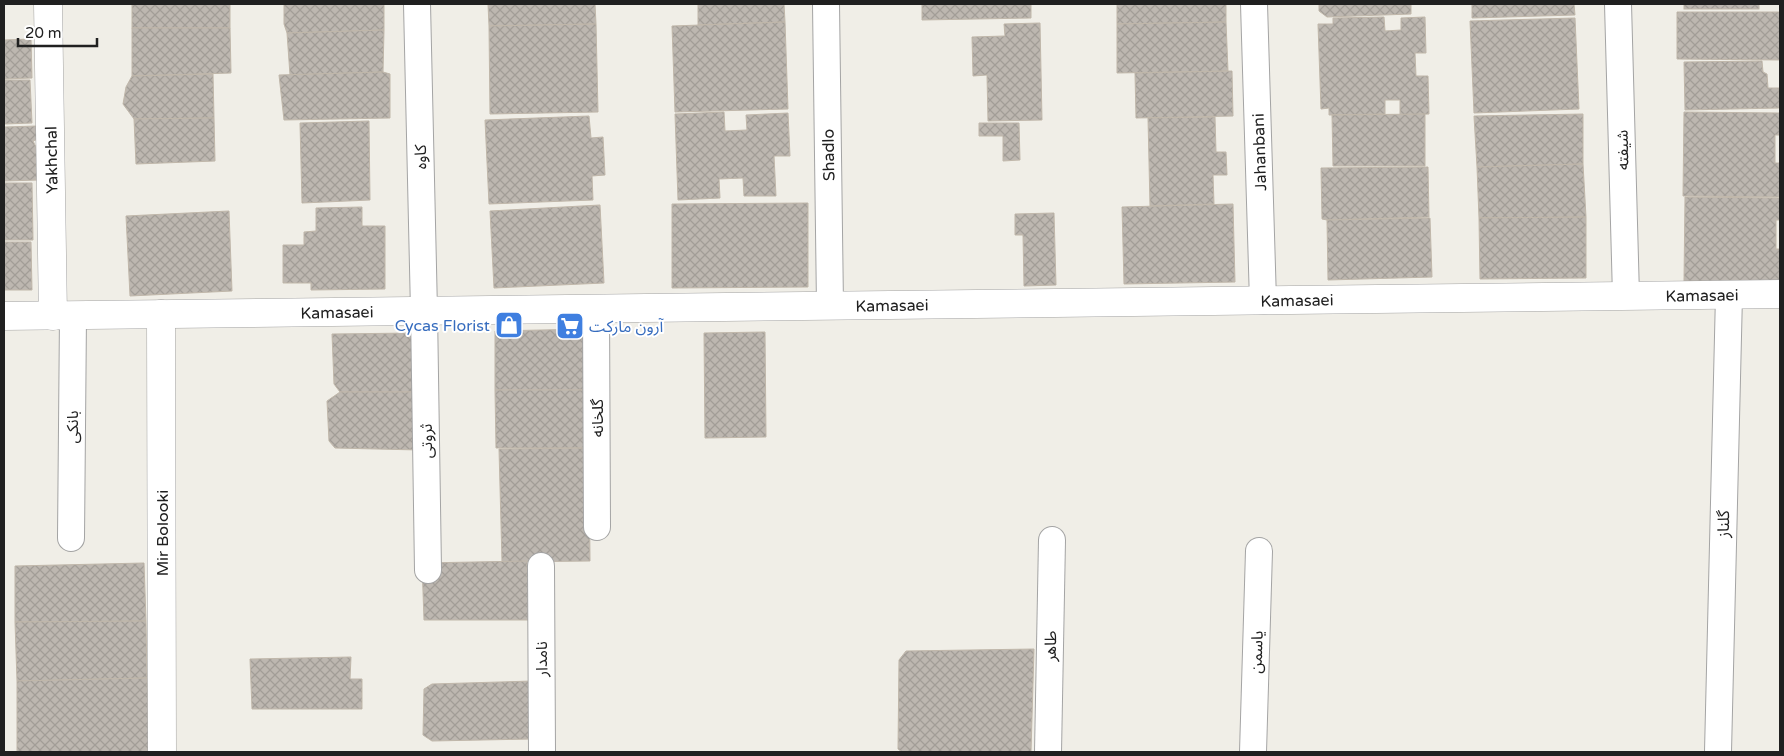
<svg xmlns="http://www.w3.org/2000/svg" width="1784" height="756" viewBox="0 0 1784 756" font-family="'Varela Round','Noto Sans Arabic',sans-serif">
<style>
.building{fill:url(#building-cross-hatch);stroke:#c0b7aa}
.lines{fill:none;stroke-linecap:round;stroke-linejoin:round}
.minor-casing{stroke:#a4a4a4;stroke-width:28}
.tertiary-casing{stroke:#a4a4a4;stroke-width:29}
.minor{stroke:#fff;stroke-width:26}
.tertiary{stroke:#fff;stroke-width:28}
.labels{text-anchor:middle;stroke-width:4;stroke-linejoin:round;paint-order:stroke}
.street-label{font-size:16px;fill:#202020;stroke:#fff}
.shop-label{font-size:16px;fill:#366cbe;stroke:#fff;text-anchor:end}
</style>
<defs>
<pattern id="building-cross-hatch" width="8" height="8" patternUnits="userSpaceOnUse" patternTransform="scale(1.25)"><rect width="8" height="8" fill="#bdb7b0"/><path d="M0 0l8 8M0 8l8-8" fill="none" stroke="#a29d97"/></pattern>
</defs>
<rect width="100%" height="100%" fill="#f0eee7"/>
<g class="building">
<rect x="132" y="4" width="98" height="24"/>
<path d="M284,4H384V30L287,33L284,24Z"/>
<path d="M488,4H595L596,24L489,26Z"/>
<path d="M698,4H784L785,22L698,25Z"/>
<path d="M922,4H1031V18L922,20Z"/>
<path d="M1117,4H1226V22L1117,24Z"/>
<path d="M1319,4H1411V14L1327,17L1319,11Z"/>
<path d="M1472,4H1574L1575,15L1472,18Z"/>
<rect x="1684" y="4" width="75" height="5"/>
<path d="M1677,12H1780V60L1677,59Z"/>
<path d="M1384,17L1385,31L1401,30V18L1425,17L1426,53H1415L1416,76H1428L1429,114L1400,115V100H1385V114L1329,115V108L1321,109L1318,24H1333V18Z"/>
<path d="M1575,18L1579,109L1474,113L1470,21Z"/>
<path d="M785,22L788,109L675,112L672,26Z"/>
<path d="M1226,22L1228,71L1117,73V24Z"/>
<path d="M1040,23L1042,120L988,121L987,75L973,76L972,37L1005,36L1004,24Z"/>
<path d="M596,24L598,112L490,114L489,26Z"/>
<path d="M132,28H230L231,73L132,76Z"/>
<path d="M384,30L383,72L290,75L287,33Z"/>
<path d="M31,39L32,78L4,79V40Z"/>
<path d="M1762,61L1763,72L1767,74L1768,88H1779L1780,108L1685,110L1684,62Z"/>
<path d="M1232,71L1233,116L1136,118L1135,73Z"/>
<path d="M383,72L390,74V118L284,120L279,75Z"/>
<path d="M213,74L214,118L134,119L123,104L126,87L132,76Z"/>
<path d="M4,80H30L32,123L4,124Z"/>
<path d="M724,112L725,131L747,130L746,115L788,113L790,156H774L776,196H744L743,178L719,179L720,198L678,200L675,114Z"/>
<path d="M1684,112L1780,113V135H1775V163H1780V197L1683,196Z"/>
<path d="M1425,114V166H1333L1332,115Z"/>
<path d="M1583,114V164L1477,167L1474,116Z"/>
<path d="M589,116L591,138L603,137L605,175L592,176L593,200L489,204L485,120Z"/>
<path d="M1215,117L1216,152H1226L1227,175H1213L1214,204L1150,206L1148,118Z"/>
<path d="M214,118L215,161L136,164L134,119Z"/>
<path d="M369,121L370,200L302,203L300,123Z"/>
<path d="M979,123H1019L1020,160L1003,161V136H979Z"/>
<path d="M37,126L38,139L33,141L39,153L36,166L39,170V180L4,181V127Z"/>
<path d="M1583,164L1586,217L1479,218L1477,167Z"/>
<path d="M1428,167L1429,217L1327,220L1322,219L1321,168Z"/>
<path d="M4,183H32L33,240H4Z"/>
<path d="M1685,197L1780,198V220H1776V249H1780V282L1684,281Z"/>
<path d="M808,203V287L672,288V204Z"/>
<path d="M1233,204L1235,282L1124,284L1122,207Z"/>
<path d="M600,205L604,283L494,288L490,211Z"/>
<path d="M362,207V226H385V289L311,290V283H283V245H304V232L316,231V208Z"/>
<path d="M229,211L232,291L130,296L126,216Z"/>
<path d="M1054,213L1056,285L1024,286L1023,235H1015V214Z"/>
<path d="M1586,217V278L1480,279L1479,218Z"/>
<path d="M1430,218L1432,277L1328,280L1327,220Z"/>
<path d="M4,242H31L32,290H4Z"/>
<path d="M587,329V390H495V331Z"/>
<path d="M765,332L766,437L705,438L704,333Z"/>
<path d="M413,333L421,392H340L334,384L332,334Z"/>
<path d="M495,390H587V448H496Z"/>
<path d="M340,392H419V450L335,448L329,441L327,401Z"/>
<path d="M589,448L590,561L502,562L499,449Z"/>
<path d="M527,561L528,620H424L422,563Z"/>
<path d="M144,563L146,621L15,622V566Z"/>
<path d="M146,621L147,678L17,681L15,622Z"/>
<path d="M1034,649L1031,752H902L898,749L899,660L906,651Z"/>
<path d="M351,657L350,679H362V709H252L250,659Z"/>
<path d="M147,678L149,752H17V681Z"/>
<path d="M533,681L532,739L432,741L423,735L424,689L432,684Z"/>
</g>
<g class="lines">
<defs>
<g id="minor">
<path d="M417,4L424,311L428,570"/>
<path d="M826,4L830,306"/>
<path d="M1254,4L1263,301"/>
<path d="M1618,4L1626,296"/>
<path d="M596,309L597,527"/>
<path d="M71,538L73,316"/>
<path d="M541,566L542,752"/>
<path d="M1048,752L1052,540"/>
<path d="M1253,752L1259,551"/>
<path d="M1718,752L1729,295"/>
</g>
<g id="tertiary">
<path d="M48,4L53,316"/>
<path d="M161,314L162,752"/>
<path d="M4,316L1780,294"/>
</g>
</defs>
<use href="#minor" class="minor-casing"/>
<use href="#tertiary" class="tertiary-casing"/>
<use href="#minor" class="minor"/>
<use href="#tertiary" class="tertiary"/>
</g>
<defs>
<symbol id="shop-square" viewBox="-11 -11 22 22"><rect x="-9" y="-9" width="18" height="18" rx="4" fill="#3f7fe0" stroke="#fff"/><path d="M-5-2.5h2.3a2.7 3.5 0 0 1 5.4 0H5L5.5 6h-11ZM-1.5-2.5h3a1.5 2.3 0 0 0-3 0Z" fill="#fff"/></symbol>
<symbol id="supermarket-square" viewBox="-11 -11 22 22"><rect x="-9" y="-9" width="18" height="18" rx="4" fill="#3f7fe0" stroke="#fff"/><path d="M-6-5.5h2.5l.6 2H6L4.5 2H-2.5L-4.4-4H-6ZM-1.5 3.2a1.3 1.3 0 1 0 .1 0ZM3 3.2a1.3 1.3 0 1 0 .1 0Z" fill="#fff"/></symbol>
</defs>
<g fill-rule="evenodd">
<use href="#shop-square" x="493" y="309" width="32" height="32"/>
<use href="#supermarket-square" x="554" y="310" width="32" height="32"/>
</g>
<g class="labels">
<g class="street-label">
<text transform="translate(1622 150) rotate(-91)" y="6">شیفته</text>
<text transform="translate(1259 152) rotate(-92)" y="6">Jahanbani</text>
<text transform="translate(828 155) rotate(-91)" y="6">Shadlo</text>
<text transform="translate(420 157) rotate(-91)" y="6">کاوه</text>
<text transform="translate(51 160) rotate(-91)" y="6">Yakhchal</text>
<text transform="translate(1702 295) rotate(-1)" y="6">Kamasaei</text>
<text transform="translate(1297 300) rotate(-1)" y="6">Kamasaei</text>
<text transform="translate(892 305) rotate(-1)" y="6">Kamasaei</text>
<text transform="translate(337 312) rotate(-1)" y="6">Kamasaei</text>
<text transform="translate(597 418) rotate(-90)" y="6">گلخانه</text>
<text transform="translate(72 427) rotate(-90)" y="6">بانکی</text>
<text transform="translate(426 441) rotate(-91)" y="6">ثروتی</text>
<text transform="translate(1723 524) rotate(-89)" y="6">گلناز</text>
<text transform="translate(162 533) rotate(-90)" y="6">Mir Bolooki</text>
<text transform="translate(1050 646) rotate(-89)" y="6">طاهر</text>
<text transform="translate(1256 652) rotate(-88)" y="6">یاسمن</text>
<text transform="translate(541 659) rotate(-90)" y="6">نامدار</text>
</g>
<g class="shop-label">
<text x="490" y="331">Cycas Florist</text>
<text x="589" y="332" text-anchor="start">آرون مارکت</text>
</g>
</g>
<rect width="1784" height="756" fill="none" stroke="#202020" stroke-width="10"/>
<path d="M18 38v8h79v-8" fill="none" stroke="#202020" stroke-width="2.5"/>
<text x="25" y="38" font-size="15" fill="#202020" stroke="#ffffff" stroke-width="4" paint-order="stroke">20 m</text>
</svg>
